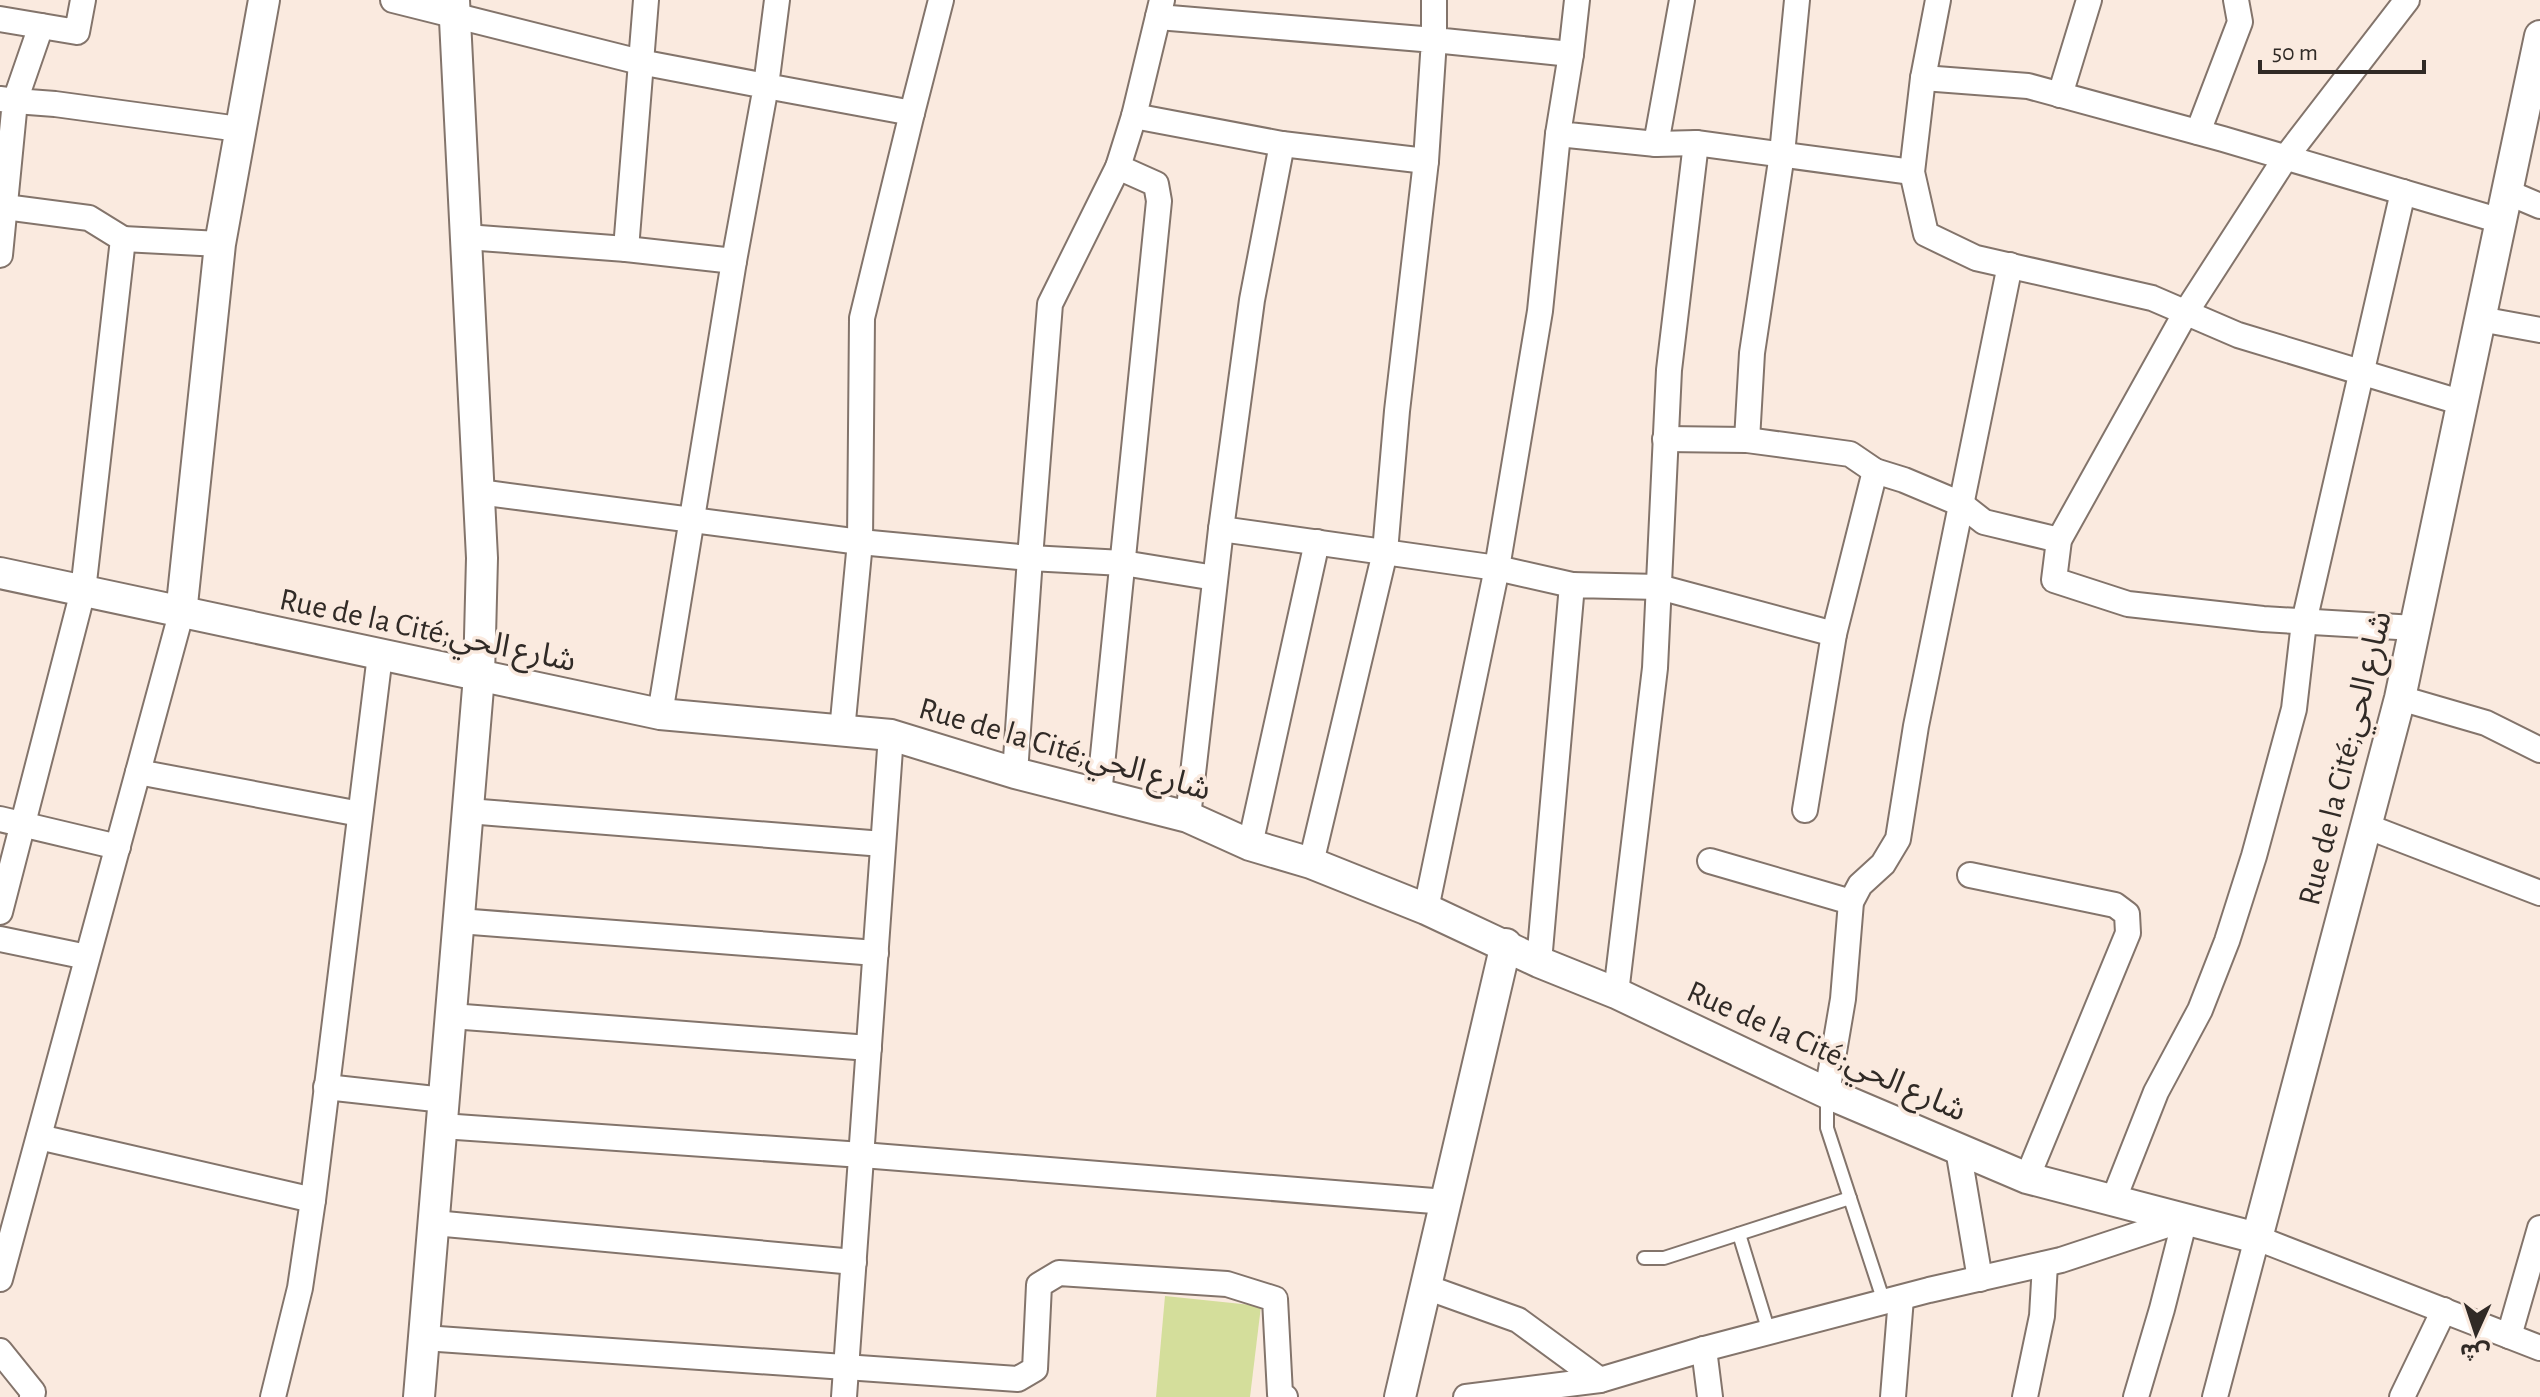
<svg xmlns="http://www.w3.org/2000/svg" width="2540" height="1397" viewBox="0 0 2540 1397" font-family="'Alegreya Sans','Noto Sans Arabic',sans-serif">
<style>
.green{fill:#d4de9b}
.lines{fill:none;stroke-linecap:round;stroke-linejoin:round}
.service-casing{stroke:#83746b;stroke-width:16}
.minor-casing{stroke:#83746b;stroke-width:28}
.tertiary-casing{stroke:#83746b;stroke-width:34}
.service{stroke:#fff;stroke-width:12}
.minor{stroke:#fff;stroke-width:24}
.tertiary{stroke:#fff;stroke-width:30}
.labels{text-anchor:middle;stroke-width:7;stroke-linejoin:round;paint-order:stroke}
.street-label{font-size:32px;fill:#302a26;stroke:#faeadf}
</style>
<rect width="100%" height="100%" fill="#faeadf"/>
<path class="green" d="M1165,1296L1261,1306L1250,1397H1156Z"/>
<g class="lines">
<defs>
<g id="service">
<path d="M1827,1096V1128L1884,1302"/>
<path d="M1739,1234L1769,1332"/>
<path d="M1644,1258H1664L1850,1198"/>
</g>
<g id="minor">
<path d="M393,0L640,62L766,86L734,261L660,714"/>
<path d="M777,0L766,86L912,113L941,0"/>
<path d="M1162,0L1134,116L1282,144L1426,161"/>
<path d="M1434,0V40L1571,54L1558,134L1656,144L1682,0"/>
<path d="M1938,0L1923,78L1912,172L1926,234L1976,258L2152,298L2238,335L2463,403"/>
<path d="M2407,0L2286,157L2186,312L2059,540L2054,580L2128,604L2263,619L2415,628"/>
<path d="M1158,17L1434,40L1426,161L1397,411L1385,552L1311,863"/>
<path d="M0,19L77,32L83,0"/>
<path d="M41,26L15,101L55,104L239,129"/>
<path d="M1571,54L1577,0"/>
<path d="M1923,78L2028,86L2223,139L2501,221"/>
<path d="M2060,95L2089,0"/>
<path d="M2198,132L2240,22L2236,0"/>
<path d="M1282,144L1252,300L1221,529L1497,568L1572,585"/>
<path d="M1656,144L1696,143L1912,172"/>
<path d="M2507,192L2540,206"/>
<path d="M466,237L626,249L734,261"/>
<path d="M123,239L220,244"/>
<path d="M626,249L646,0"/>
<path d="M0,255L15,101L0,99"/>
<path d="M2480,319L2540,330"/>
<path d="M1665,439L1747,440L1850,454L1875,471L1904,480L1961,504L1984,522L2059,540"/>
<path d="M1747,440L1752,353L1782,154L1797,0"/>
<path d="M479,492L860,542L1030,558L1050,304L1118,167L1134,116"/>
<path d="M2400,698L2486,723L2540,750"/>
<path d="M842,731L860,542L862,318L912,113"/>
<path d="M138,772L360,814"/>
<path d="M1015,773L1030,558L1123,563L1215,578"/>
<path d="M1099,795L1159,201L1156,184L1118,167"/>
<path d="M1805,810L1834,634L1875,471"/>
<path d="M468,811L883,844"/>
<path d="M1188,817L1221,529"/>
<path d="M0,819L118,847"/>
<path d="M2366,826L2540,893"/>
<path d="M1250,845L1317,542"/>
<path d="M1710,861L1851,902"/>
<path d="M1970,875L2115,905L2127,914L2128,933L2027,1178"/>
<path d="M1426,909L1497,568L1540,311L1558,134"/>
<path d="M0,912L83,591L123,239L89,218L5,207"/>
<path d="M459,921L876,953"/>
<path d="M0,939L87,957"/>
<path d="M1539,962L1572,585L1659,587L1834,634"/>
<path d="M1616,993L1655,668L1669,370L1696,143"/>
<path d="M451,1016L869,1048"/>
<path d="M326,1087L444,1100"/>
<path d="M1827,1093L1843,999L1851,902L1860,885L1883,864L1898,839L1916,726L2010,265"/>
<path d="M442,1126L862,1155L1446,1202"/>
<path d="M39,1137L313,1200"/>
<path d="M1958,1149L1980,1279"/>
<path d="M2113,1201L2156,1092L2200,1010L2227,941L2254,856L2294,709L2304,622L2403,192"/>
<path d="M434,1223L854,1262"/>
<path d="M0,1279L181,614"/>
<path d="M1426,1287L1518,1320L1600,1380"/>
<path d="M2509,1336L2540,1228"/>
<path d="M424,1338L1018,1379L1035,1369L1039,1285L1059,1273L1227,1284L1275,1299L1280,1394L1285,1397"/>
<path d="M1704,1349L1710,1397"/>
<path d="M0,1351L33,1392L32,1397"/>
<path d="M273,1397L300,1288L313,1200L380,655"/>
<path d="M844,1397L891,735"/>
<path d="M1466,1397L1600,1380L1704,1349L1929,1290L2061,1260L2185,1219"/>
<path d="M1893,1397L1901,1298"/>
<path d="M2025,1397L2042,1316L2045,1264"/>
<path d="M2136,1397L2162,1309L2185,1219"/>
<path d="M2215,1397L2257,1238L2540,1348"/>
<path d="M2402,1397L2444,1310"/>
</g>
<g id="tertiary">
<path d="M0,573L660,714L891,735L1015,773L1188,817L1250,845L1311,863L1426,909L1539,962L1616,993L1827,1093L2027,1178L2257,1238L2400,698L2540,36"/>
<path d="M181,614L220,244L264,0"/>
<path d="M419,1397L479,676L482,558L454,0"/>
<path d="M1400,1397L1506,944"/>
</g>
</defs>
<use href="#service" class="service-casing"/>
<use href="#minor" class="minor-casing"/>
<use href="#tertiary" class="tertiary-casing"/>
<use href="#service" class="service"/>
<use href="#minor" class="minor"/>
<use href="#tertiary" class="tertiary"/>
</g>
<g class="labels">
<g class="street-label">
<text transform="translate(428 629) rotate(12)" y="11">Rue de la Cité;شارع الحي</text>
<text transform="translate(1065 748) rotate(16)" y="11">Rue de la Cité;شارع الحي</text>
<text transform="translate(2344 758) rotate(-76)" y="11">Rue de la Cité;شارع الحي</text>
<text transform="translate(1827 1050) rotate(24)" y="11">Rue de la Cité;شارع الحي</text>
</g>
</g>
<g transform="translate(2476 1333) rotate(183)" stroke="#faeadf" stroke-width="6" paint-order="stroke">
<path d="M0-6L14 30L0 20L-14 30Z" fill="#302a26"/>
<text y="-12" font-size="22" font-weight="bold" text-anchor="middle" fill="#302a26">ش</text>
</g>
<path d="M2260 60v12h164v-12" fill="none" stroke="#302a26" stroke-width="4"/>
<text x="2272" y="60" font-size="24" fill="#302a26" stroke="#faeadf" stroke-width="6" paint-order="stroke">50 m</text>
</svg>
